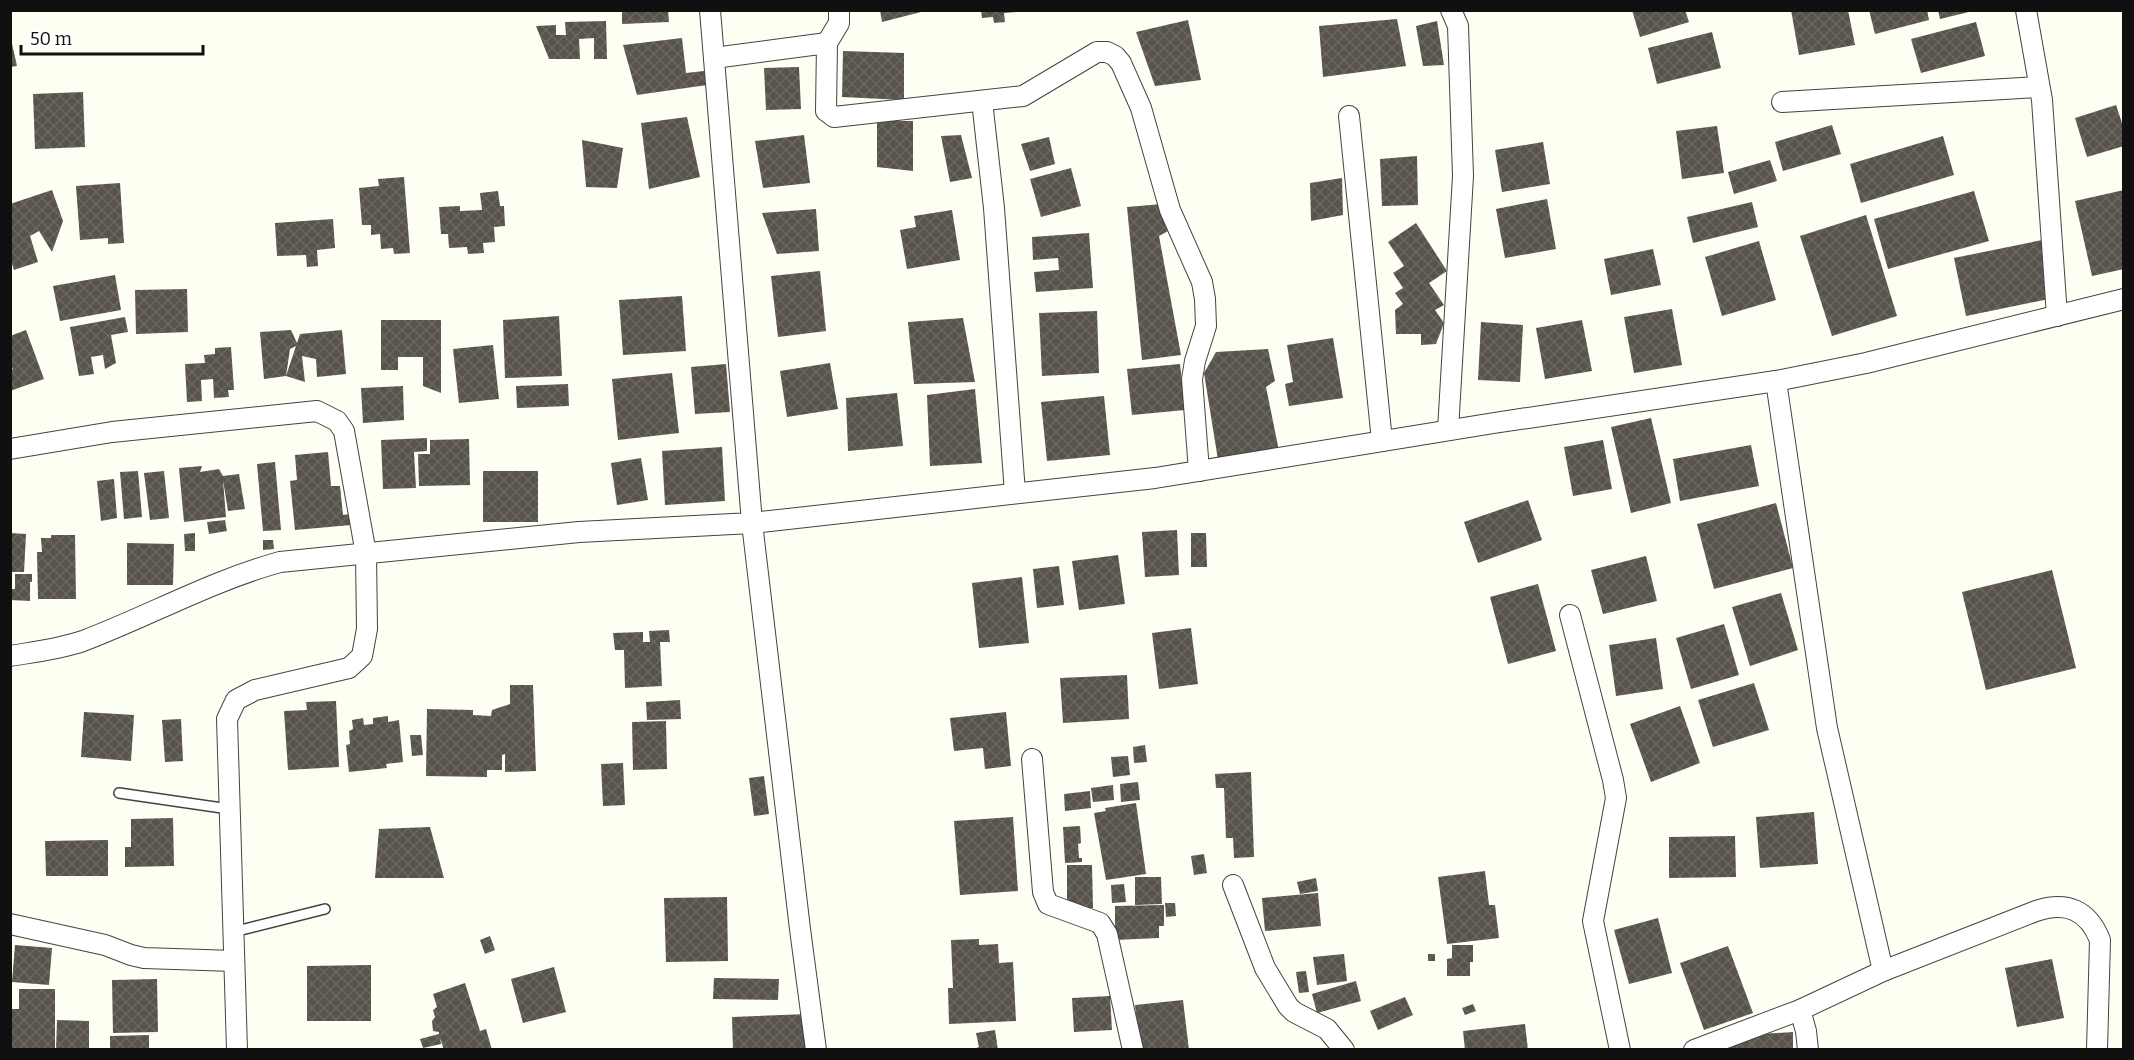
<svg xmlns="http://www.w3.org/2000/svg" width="2134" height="1060" viewBox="0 0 2134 1060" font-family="Bitter,serif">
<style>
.building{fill:url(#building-cross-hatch);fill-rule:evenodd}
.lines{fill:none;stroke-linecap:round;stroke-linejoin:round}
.lane-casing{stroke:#434343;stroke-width:12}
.street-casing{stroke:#434343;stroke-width:22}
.lane{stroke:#fff;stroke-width:9}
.street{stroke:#fff;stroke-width:20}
</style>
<defs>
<pattern id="building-cross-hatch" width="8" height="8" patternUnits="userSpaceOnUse" patternTransform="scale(1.5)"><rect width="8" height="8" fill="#58534c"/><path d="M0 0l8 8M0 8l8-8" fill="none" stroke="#6b6761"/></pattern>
</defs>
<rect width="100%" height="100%" fill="#fefff3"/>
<g class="building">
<path d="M622,10H668L669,22L622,24Z"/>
<path d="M880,10H925V11L882,22Z"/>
<path d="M981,10H1016V12L1004,13L1005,22L994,23L993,17L982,18Z"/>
<path d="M1632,10H1685L1689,22L1640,37Z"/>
<path d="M1791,10H1848L1855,45L1799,55Z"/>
<path d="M1869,10H1927L1929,20L1875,34Z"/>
<path d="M1938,10H1973V11L1940,19Z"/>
<path d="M1397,19L1406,66L1323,77L1319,26Z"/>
<path d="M1188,20L1201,80L1155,86L1136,32Z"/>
<path d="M606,21L607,59H594V38L579,39L580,59H549L536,26L556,25V35H566L565,22Z"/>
<path d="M1437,21L1444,65L1423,66L1416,26Z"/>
<path d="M1976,22L1985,56L1921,73L1911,39Z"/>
<path d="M1712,32L1721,68L1657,84L1648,48Z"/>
<path d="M10,35L17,66L10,67Z"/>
<path d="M682,38L686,73L704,71L707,85L637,95L623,45Z"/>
<path d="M843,51L904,53V100L842,97Z"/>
<path d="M799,67L801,109L766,110L764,68Z"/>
<path d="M83,92L85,147L35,149L33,94Z"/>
<path d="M2116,105L2124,129V146L2087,157L2075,118Z"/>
<path d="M687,117L700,177L649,189L641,123Z"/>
<path d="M877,121H913V171L877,167Z"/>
<path d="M1832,125L1841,154L1783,171L1775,142Z"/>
<path d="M1717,126L1724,173L1682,179L1676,131Z"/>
<path d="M804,135L810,183L763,188L755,141Z"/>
<path d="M961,135L972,178L950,182L941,136Z"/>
<path d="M1943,136L1954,175L1861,203L1850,164Z"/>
<path d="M1049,137L1055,164L1030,171L1021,144Z"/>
<path d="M582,140L623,148L617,188L586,187Z"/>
<path d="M1543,142L1550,184L1502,192L1495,150Z"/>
<path d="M1417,156L1418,205L1382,206L1380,159Z"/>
<path d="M1770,160L1777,181L1734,194L1728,172Z"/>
<path d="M1071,168L1081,206L1041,217L1030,179Z"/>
<path d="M404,177L410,253L394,254L393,248L381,249L380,234L371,235V225H362L359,188L379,186L378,179Z"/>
<path d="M1342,178L1343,215L1311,221L1310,183Z"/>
<path d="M120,183L124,243L108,244V238L80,240L76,186Z"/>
<path d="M52,190L63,221L52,252L39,231L30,236L38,262L14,270L10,258V204Z"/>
<path d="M2124,190V269L2092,276L2075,201Z"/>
<path d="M498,191L500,206H504L505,226L494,227L495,242L483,243L484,253L468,254L467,247L449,248L448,234H441L439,207L460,206V211L482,210L480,193Z"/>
<path d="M1974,191L1989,241L1888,269L1874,219Z"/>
<path d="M1547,199L1556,249L1505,258L1496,209Z"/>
<path d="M1752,202L1758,227L1693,243L1687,217Z"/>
<path d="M1162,204L1168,231L1159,236L1181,355L1142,360L1127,207Z"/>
<path d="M816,209L819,251L777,254L762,213Z"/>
<path d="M952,210L960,260L907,269L900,230L916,227L914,216Z"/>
<path d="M1866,215L1897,316L1832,336L1800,236Z"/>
<path d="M333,219L335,248L317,250L318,266L307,267L306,255L277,256L275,223Z"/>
<path d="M1416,223L1447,271L1429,283L1444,305L1435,310L1444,323L1436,344L1421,345V334H1396L1395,310L1403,304L1395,293L1403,288L1393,273L1404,266L1388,242Z"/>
<path d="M1089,233L1093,288L1036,292L1034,272L1059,270L1058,258L1033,260L1032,237Z"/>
<path d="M2042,240L2054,298L1966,316L1954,258Z"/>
<path d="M1759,241L1776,300L1722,316L1705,257Z"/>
<path d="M1653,249L1661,285L1611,295L1604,259Z"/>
<path d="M820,271L826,331L778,337L771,276Z"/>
<path d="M115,275L121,310L60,321L53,286Z"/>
<path d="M187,289L188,332L136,334L135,290Z"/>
<path d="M682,296L686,351L623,355L619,300Z"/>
<path d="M1672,309L1682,365L1634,373L1624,317Z"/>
<path d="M1097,311L1099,373L1042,376L1039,313Z"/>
<path d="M559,316L562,376L505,378L503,320Z"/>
<path d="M125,317L128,332L111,335L116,363L105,369L103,355L91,357L94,374L79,376L70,327Z"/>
<path d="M963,318L975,382L914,384L908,322Z"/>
<path d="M381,320H441V393L423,386V357H398V370H381Z"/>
<path d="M1582,320L1592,371L1545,379L1536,328Z"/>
<path d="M1481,322L1523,325L1520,382L1478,380Z"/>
<path d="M26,330L44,379L10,391V370L13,369L10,363V336Z"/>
<path d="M291,330L297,343L300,334L342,330L346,374L317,377L316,359L302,356L305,382L286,376L264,379L260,332ZM296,346L286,376L290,349Z"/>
<path d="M1333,338L1343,398L1289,406L1285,384L1293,382L1287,345Z"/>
<path d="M493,345L499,399L459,403L453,349Z"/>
<path d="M231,347L234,390H228L229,397L214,398L213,379L201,380L202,401L187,402L185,364L205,363L204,355L215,354V348Z"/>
<path d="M1268,349L1275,381L1266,387L1279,451L1218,460L1204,373L1216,352Z"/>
<path d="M830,363L838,409L787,417L780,371Z"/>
<path d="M726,364L730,412L695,414L691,367Z"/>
<path d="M1180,364L1185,410L1132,415L1127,369Z"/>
<path d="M672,373L679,433L618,440L612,379Z"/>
<path d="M568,384L569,406L517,408L516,386Z"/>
<path d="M403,386L404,420L363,423L361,388Z"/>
<path d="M975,389L982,463L930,466L927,395Z"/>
<path d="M897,393L903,446L848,451L846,398Z"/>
<path d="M1104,396L1110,455L1047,461L1041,402Z"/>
<path d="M1651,418L1671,503L1631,513L1611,427Z"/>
<path d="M427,438V451L414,452L416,488L383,489L381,440Z"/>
<path d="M469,439L470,485L419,486L418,454H430V440Z"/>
<path d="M1603,440L1612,489L1573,496L1564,447Z"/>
<path d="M1751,445L1759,486L1680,501L1673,459Z"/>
<path d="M722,447L725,501L665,505L662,451Z"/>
<path d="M328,452L331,486H340L343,515L350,514L351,525L295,530L290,481L297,480L295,455Z"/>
<path d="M641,458L648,500L617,505L611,463Z"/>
<path d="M275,462L281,530L263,531L257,464Z"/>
<path d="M202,466L200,472L219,469L223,476L239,474L245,509L228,511L223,480L226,517L184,522L179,468Z"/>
<path d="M138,471L142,517L124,519L120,472Z"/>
<path d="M164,471L169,518L150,520L144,473Z"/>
<rect x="483" y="471" width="55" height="51"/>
<path d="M114,479L117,518L101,521L97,481Z"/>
<path d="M1528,500L1542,540L1478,563L1464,522Z"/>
<path d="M1776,503L1793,568L1714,589L1697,524Z"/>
<path d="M225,520L227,531L209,534L207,522Z"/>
<path d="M1177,530L1179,575L1145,577L1142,532Z"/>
<path d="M10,533L26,534L24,572H10Z"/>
<path d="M195,533V551H185L184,534Z"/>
<path d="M1191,533H1206L1207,567H1191Z"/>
<path d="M51,535H75L76,599H38L37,552H42L41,538H51Z"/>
<path d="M263,540H273L274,549L263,550Z"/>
<path d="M127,543L174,544L173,585H127Z"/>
<path d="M1118,555L1125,604L1079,610L1072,561Z"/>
<path d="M1646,556L1657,601L1603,614L1591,570Z"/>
<path d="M1059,566L1064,605L1037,608L1033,569Z"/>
<path d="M2052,570L2076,668L1986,690L1962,592Z"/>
<path d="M15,574H32V582H30V601L10,600V589H15Z"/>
<path d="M1022,577L1029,643L979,648L972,583Z"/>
<path d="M1538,584L1556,651L1508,664L1490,597Z"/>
<path d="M1781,593L1798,650L1750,666L1732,607Z"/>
<path d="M1724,624L1739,675L1691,689L1676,638Z"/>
<path d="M1191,628L1198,684L1159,689L1152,633Z"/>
<path d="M669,630L670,642H660L662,686L625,688L624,650H615L613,633L643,632V642H650L649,631Z"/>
<path d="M1656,638L1663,689L1616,696L1609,645Z"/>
<path d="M1127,675L1129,719L1063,723L1060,678Z"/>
<path d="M1754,683L1769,730L1713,747L1698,700Z"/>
<path d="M510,685H533L536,771L505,772V754L502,755V770H487V777L426,776L427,709L473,710V715L491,716L492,710L510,704Z"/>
<path d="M680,700L681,719L647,720L646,702Z"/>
<path d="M336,701L339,767L288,770L284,711L307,710L306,702Z"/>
<path d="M1680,706L1700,763L1651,782L1630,724Z"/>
<path d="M84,712L134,715L131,761L81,757Z"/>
<path d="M1006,712L1011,766L985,769L983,748L954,751L950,718Z"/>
<path d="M388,716V722L399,720L403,762L386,764L387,768L349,772L346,745L350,744L349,731L353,729L352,720L363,718L364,725L373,724V718Z"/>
<path d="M181,719L183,761L165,762L162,720Z"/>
<path d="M666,721L667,769L633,770L632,722Z"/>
<path d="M410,735H421L423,755L412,756Z"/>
<path d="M1145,745L1147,762L1134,763L1133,747Z"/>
<path d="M1128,756L1130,775L1113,777L1111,757Z"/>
<path d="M623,763L625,805L603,806L601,764Z"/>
<path d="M1251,772L1254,857L1234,858L1233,838H1226L1224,788H1216L1215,774Z"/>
<path d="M764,776L769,814L754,816L749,778Z"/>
<path d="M1138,782L1140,800L1121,802L1120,784Z"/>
<path d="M1113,785L1114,800L1093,802L1091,788Z"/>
<path d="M1090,791L1091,808L1065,811L1064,794Z"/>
<path d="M1136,803L1146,874L1106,880L1094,813L1106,811L1105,808Z"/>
<path d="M1814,812L1818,864L1760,868L1756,817Z"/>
<path d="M1013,817L1018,891L960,895L954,821Z"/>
<path d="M173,818L174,866L125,867V847H131V819Z"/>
<path d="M1080,826L1081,843L1078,844L1079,858H1082V862L1065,863L1063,827Z"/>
<path d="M430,827L444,878H375L379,829Z"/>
<path d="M1735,836L1736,877L1669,878V837Z"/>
<path d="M108,840V876H46L45,841Z"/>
<path d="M1204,854L1207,873L1194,875L1191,856Z"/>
<path d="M1067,865H1092L1093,908H1067Z"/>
<path d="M1485,871L1489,905H1495L1499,938L1447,944L1438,877Z"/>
<path d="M1135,877H1161L1162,904L1135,905Z"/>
<path d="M1316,878L1318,891L1300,894L1297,882Z"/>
<path d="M1124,884L1126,902L1112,903L1111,885Z"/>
<path d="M1318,893L1321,926L1265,931L1262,898Z"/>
<path d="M727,897L728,961L666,962L664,898Z"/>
<path d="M1165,903H1175L1176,916L1166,917Z"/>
<path d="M1164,905V926H1159V938L1115,940V906Z"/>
<path d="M1658,918L1672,973L1629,984L1614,930Z"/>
<path d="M490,936L495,950L485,954L480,940Z"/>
<path d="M979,939V945L998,944L999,963L1013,962L1016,1021L949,1024L948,988H953L951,940Z"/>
<path d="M15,945L52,948L49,985L12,982Z"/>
<path d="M1452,945H1473V962H1470V976H1447V959L1452,958Z"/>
<path d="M1728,946L1753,1013L1704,1030L1680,963Z"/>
<path d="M1344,954L1347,981L1317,985L1313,957Z"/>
<rect x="1428" y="954" width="7" height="7"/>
<path d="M2052,959L2064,1018L2017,1027L2005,968Z"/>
<path d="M371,965V1021H307V966Z"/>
<path d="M554,967L566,1012L523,1023L511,979Z"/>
<path d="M1306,971L1309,992L1299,993L1296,972Z"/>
<path d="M714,978L779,979L778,1000L713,999Z"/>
<path d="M157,979L158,1032L113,1033L112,980Z"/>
<path d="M1356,981L1361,1001L1317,1013L1312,994Z"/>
<path d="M465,983L480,1031L486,1029L492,1050H444L440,1038L441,1044L423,1048L420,1039L439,1034V1032L433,1031L432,1021L435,1017L433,1010L437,1007L433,994Z"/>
<path d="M19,989H55V1050H10V1009H19Z"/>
<path d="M1110,996L1112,1030L1074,1032L1072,998Z"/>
<path d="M1405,997L1413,1015L1378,1030L1370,1011Z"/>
<path d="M1183,1000L1189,1050H1140L1135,1005Z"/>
<path d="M1473,1004L1476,1011L1465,1015L1462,1008Z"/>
<path d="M807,1014L808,1050H733L732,1017Z"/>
<path d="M57,1020L89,1021V1050H56Z"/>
<path d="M1525,1024L1528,1050H1465L1463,1031Z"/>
<path d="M995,1030L998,1050H971L979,1047L976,1033Z"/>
<path d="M1793,1032V1050H1709L1743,1035Z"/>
<path d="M149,1035V1050H110V1036Z"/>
</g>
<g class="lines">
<defs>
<g id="lane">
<path d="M119,793L229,809"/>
<path d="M233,932L325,909"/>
</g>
<g id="street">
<path d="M2026,10L2042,100L2057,316"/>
<path d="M827,43L839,23V10"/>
<path d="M714,58L827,43L826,111L834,117L1023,96L1097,52H1107L1115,56L1121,63L1141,108L1170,210L1202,282L1205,299L1206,326L1195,361L1192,379L1199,471"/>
<path d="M982,101L994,208L1015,493"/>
<path d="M1782,102L2039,87"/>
<path d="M1349,116L1382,441"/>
<path d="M1776,381L1827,728L1883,971"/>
<path d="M1448,430L1463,176L1458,26L1451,10"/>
<path d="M10,449L112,432L317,411L337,421L344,431L366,554L367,629L362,656L349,668L255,690L236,700L227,719L237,1050"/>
<path d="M1570,615L1613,780L1616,798L1593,921L1620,1050"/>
<path d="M10,656C34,652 60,649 83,641C149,616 211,581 280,562L579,532L752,523L710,10"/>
<path d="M1032,759L1043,892L1048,904L1100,923L1107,934L1133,1050"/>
<path d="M1233,885L1265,968L1288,1006L1294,1012L1327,1029L1344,1050"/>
<path d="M10,924L105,945L131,955L144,958L234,961"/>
<path d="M1800,1010L1806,1031L1808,1050"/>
<path d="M816,1050L800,929L752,523L1155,478L1494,423L1776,381L1866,363L2124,299"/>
<path d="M1694,1050L1800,1010L1883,971L2036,911C2067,901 2088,910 2100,940L2097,1050"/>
</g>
</defs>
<use href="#lane" class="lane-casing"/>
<use href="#street" class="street-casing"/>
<use href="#lane" class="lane"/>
<use href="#street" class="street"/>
</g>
<rect width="2134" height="1060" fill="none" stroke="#101010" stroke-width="24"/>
<path d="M21 45v9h182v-9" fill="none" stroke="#101010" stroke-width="3"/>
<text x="30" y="45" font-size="18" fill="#101010" stroke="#ffffff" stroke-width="4.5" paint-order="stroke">50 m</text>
</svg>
